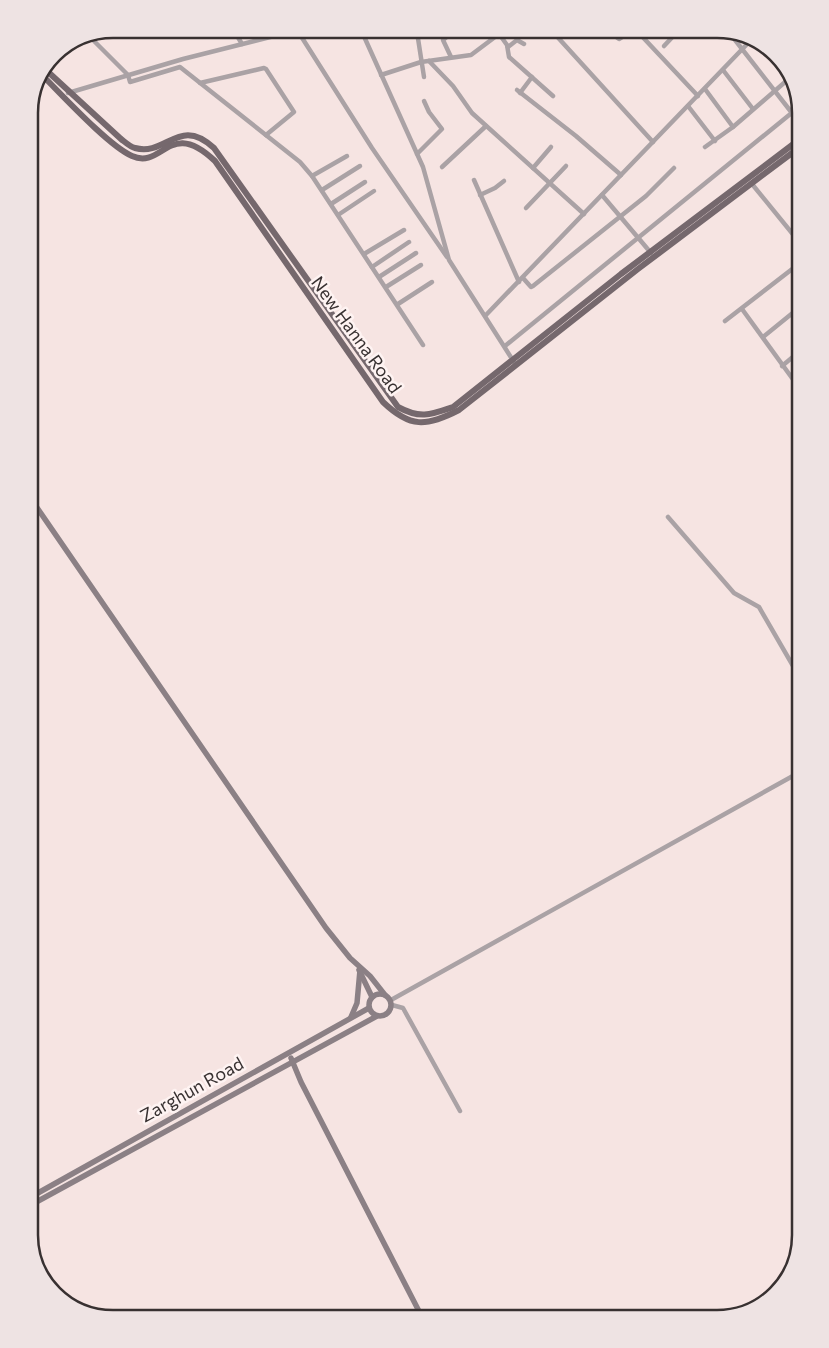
<svg xmlns="http://www.w3.org/2000/svg" width="829" height="1348" viewBox="0 0 829 1348" font-family="Commissioner,sans-serif">
<style>
.lines{fill:none;stroke-linecap:round;stroke-linejoin:round}
.street{stroke:#aaa2a5;stroke-width:4.5}
.secondary{stroke:#8b8085;stroke-width:5.5}
.primary{stroke:#75686d;stroke-width:6}
.labels{text-anchor:middle;stroke-width:5;stroke-linejoin:round;paint-order:stroke}
.street-label{font-size:18px;fill:#383131;stroke:#fef3f2}
.rim{fill:none;stroke:#383131;stroke-width:2.5}
</style>
<rect width="100%" height="100%" fill="#f6e4e2"/>
<g class="lines">
<g class="street">
<path d="M606,30L619,39L633,30"/>
<path d="M636,30L698,96"/>
<path d="M497,31L507,45L509,57L553,96"/>
<path d="M552,31L653,142"/>
<path d="M728,31L792,113"/>
<path d="M362,32L423,167L449,260L514,362"/>
<path d="M417,32L424,77"/>
<path d="M299,33L372,148L447,257"/>
<path d="M236,34L242,44"/>
<path d="M88,35L128,75L130,82L180,67L300,162L312,176L423,345"/>
<path d="M664,46L680,29"/>
<path d="M508,47L517,40L524,44"/>
<path d="M451,57L443,40L454,31"/>
<path d="M429,61L453,86L472,113L584,214"/>
<path d="M723,70L753,109"/>
<path d="M381,75L421,62L471,55L499,34"/>
<path d="M200,83L264,68L266,69L294,112L266,135"/>
<path d="M705,89L733,127"/>
<path d="M517,90L576,136L621,175"/>
<path d="M68,93L183,59L286,33"/>
<path d="M520,93L532,77"/>
<path d="M688,106L715,141"/>
<path d="M705,147L733,127L792,76"/>
<path d="M417,154L442,129L429,112L424,101"/>
<path d="M442,167L486,126"/>
<path d="M533,168L551,147"/>
<path d="M312,176L347,156"/>
<path d="M474,180L519,282"/>
<path d="M752,184L800,243"/>
<path d="M322,190L360,166"/>
<path d="M480,195L495,188L504,181"/>
<path d="M602,195L651,253"/>
<path d="M331,204L365,182"/>
<path d="M526,208L566,166"/>
<path d="M338,215L374,191"/>
<path d="M364,254L404,230"/>
<path d="M372,267L409,242"/>
<path d="M379,277L416,253"/>
<path d="M523,278L531,287L533,286L646,196L674,168"/>
<path d="M386,287L421,265"/>
<path d="M398,304L432,282"/>
<path d="M742,309L800,389"/>
<path d="M486,315L752,39"/>
<path d="M725,321L800,263"/>
<path d="M763,337L800,307"/>
<path d="M505,346L799,107"/>
<path d="M782,366L800,351"/>
<path d="M668,517L734,593L759,607L800,678"/>
<path d="M391,1000L800,772"/>
<path d="M392,1005L403,1008L460,1111"/>
</g>
<g class="secondary">
<path d="M29,496L326,928L350,958L370,976L385,995"/>
<path d="M359,970L372,997"/>
<circle cx="380" cy="1005" r="11"/>
<path d="M351,1017L357,1003L360,970"/>
<path d="M291,1058L301,1082L423,1319"/>
<path d="M29,1198L369,1008"/>
<path d="M29,1206L377,1016"/>
</g>
<g class="primary">
<path d="M46,70L121,139C125,142 130,147 135,148C166,157 179,115 214,148L398,407C420,419 430,415 453,407L621,274L800,139"/>
<path d="M43,76C63,96 109,146 132,156C163,170 169,117 215,161L383,402C410,428 426,427 459,410L638,269L800,147"/>
</g>
</g>
<g class="labels">
<g class="street-label">
<text transform="translate(356 335) rotate(54)" y="6">New Hanna Road</text>
<text transform="translate(192 1090) rotate(-29)" y="6">Zarghun Road</text>
</g>
</g>
<path d="M0 0H829V1348H0ZM113 38H717A75 75 0 0 1 792 113V1235A75 75 0 0 1 717 1310H113A75 75 0 0 1 38 1235V113A75 75 0 0 1 113 38Z" fill="#eee3e3" fill-rule="evenodd"/>
<path class="rim" d="M113 38H717A75 75 0 0 1 792 113V1235A75 75 0 0 1 717 1310H113A75 75 0 0 1 38 1235V113A75 75 0 0 1 113 38Z"/>
</svg>
